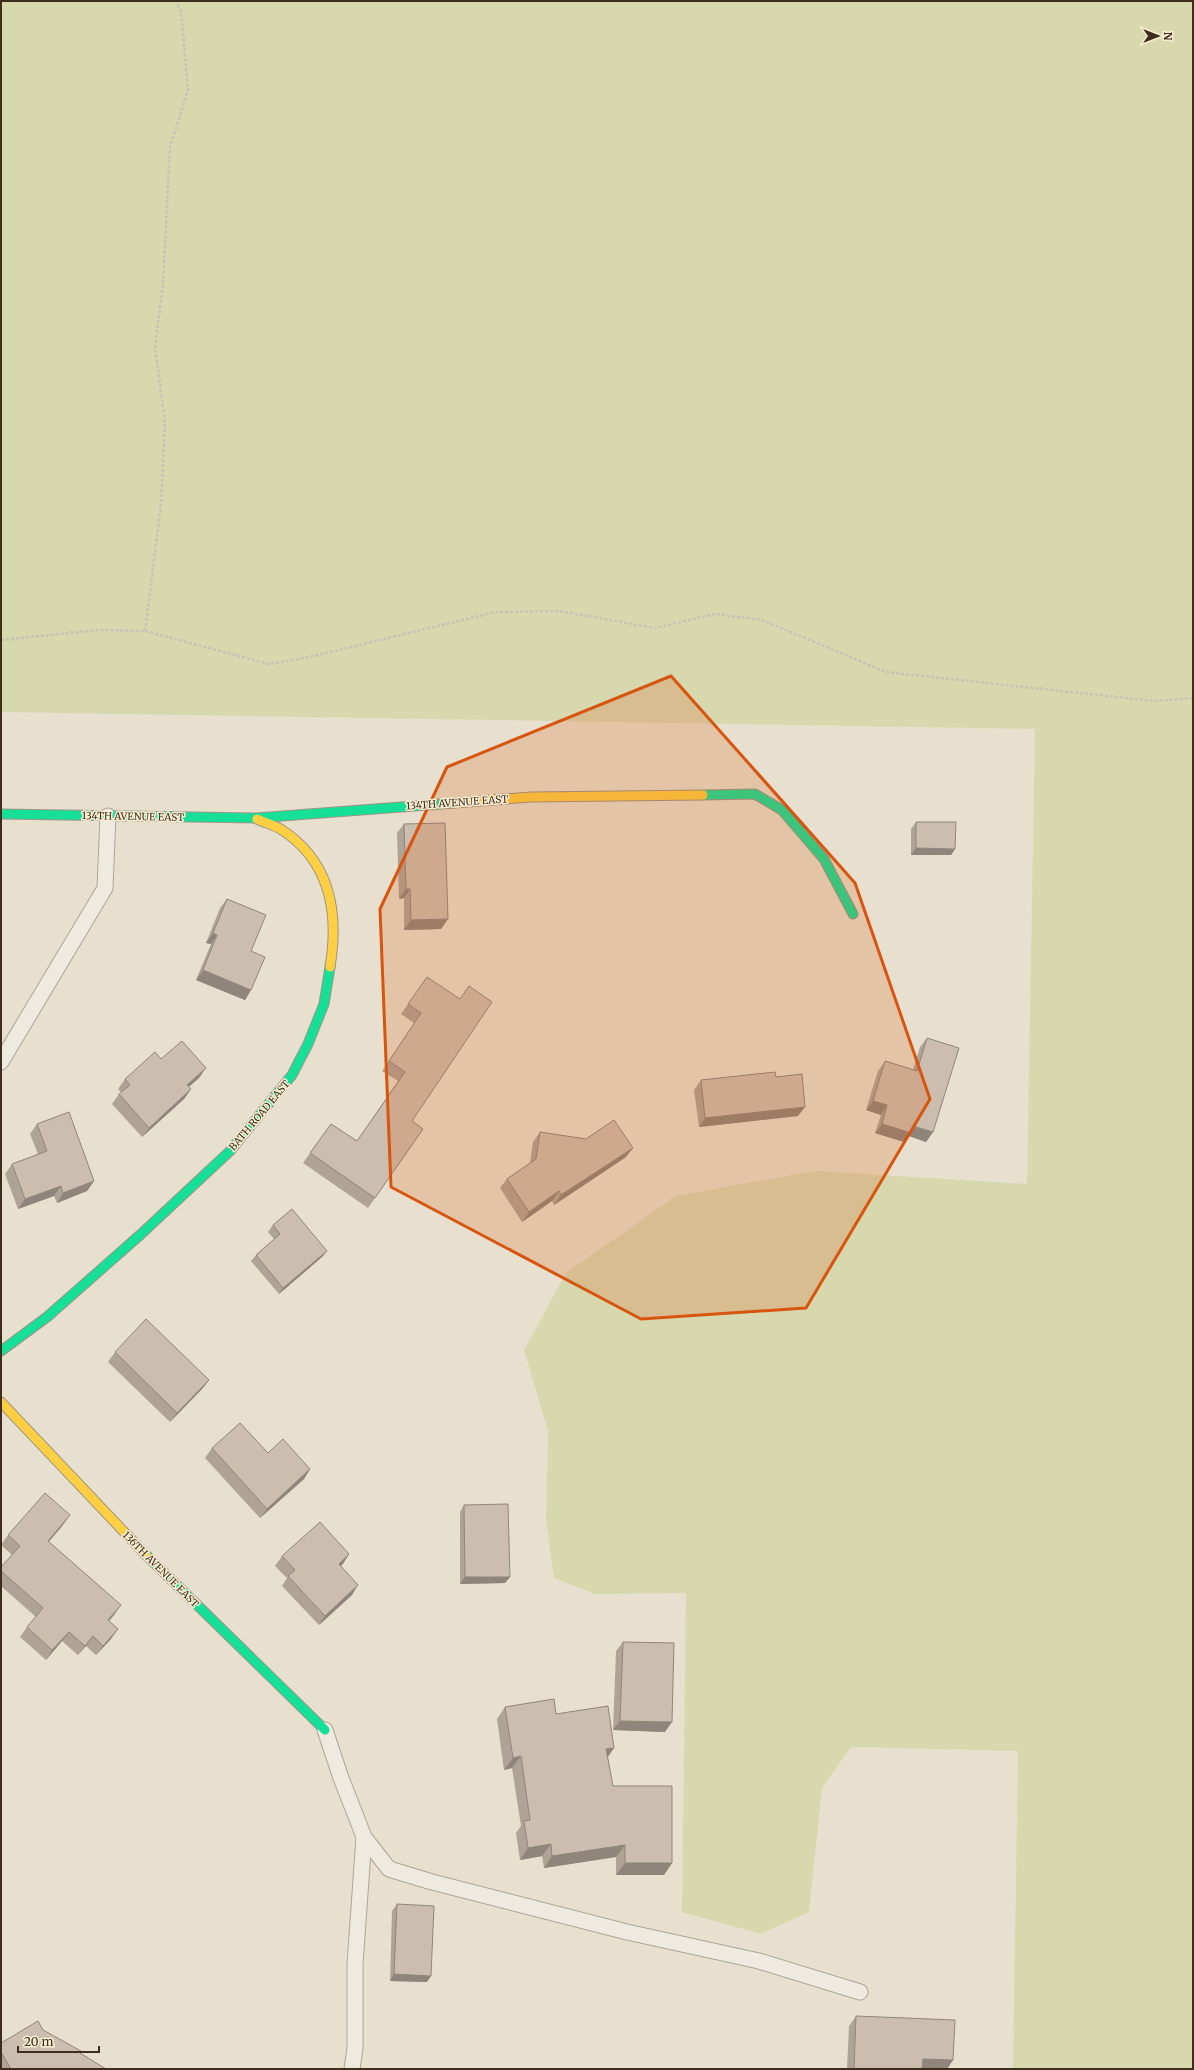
<svg xmlns="http://www.w3.org/2000/svg" width="1194" height="2070" viewBox="0 0 1194 2070" font-family="Merriweather,serif">
<style>
.green{fill:#d8d8af}
.lines{fill:none;stroke-linecap:round;stroke-linejoin:round}
.lane-casing{stroke:#ada596;stroke-width:17}
.fast-casing{stroke:#9d9486;stroke-width:11}
.slow-casing{stroke:#9d9486;stroke-width:11}
.path{stroke:#c8c1b6;stroke-width:2.5;stroke-dasharray:3 2;stroke-linecap:butt}
.lane{stroke:#efeae0;stroke-width:15}
.fast{stroke:#16e098;stroke-width:9}
.slow{stroke:#ffcf43;stroke-width:9}
.wall{fill:#afa396}
.shaded-wall{fill:#8f857a}
.building{fill:#ccbeae;stroke:#8f857a}
.marked{fill:#d7550e;fill-opacity:0.2;stroke:#d7550e;stroke-width:3;stroke-linejoin:round}
.labels{text-anchor:middle;stroke-width:3;stroke-linejoin:round;paint-order:stroke}
.street-label{font-size:10px;fill:#3e2d1d;stroke:#f9eed3}
</style>
<rect width="100%" height="100%" fill="#e8e0ce"/>
<path class="green" d="M1,1H1193V2069H1013L1018,1751L851,1747L822,1788L809,1912L761,1934L682,1912L686,1593L595,1594L554,1578L546,1520L548,1431L524,1350L566,1273L676,1196L816,1171L1027,1184L1035,729L1,712Z"/>
<g class="lines">
<defs>
<g id="lane">
<path d="M1,1062L105,888L108,816"/>
<path d="M325,1730L341,1778L364,1837L355,1964V2048L352,2069"/>
<path d="M364,1837L389,1869L432,1882L627,1932L759,1961L860,1992"/>
</g>
<g id="fast">
<path d="M703,795L755,794L782,810L824,859L853,914"/>
<path d="M1,814L256,818L454,803"/>
<path d="M1,1351L47,1317L140,1235L230,1151L292,1075L308,1044L324,1004L330,967"/>
<path d="M146,1555L325,1730"/>
</g>
<g id="slow">
<path d="M454,803L531,797L703,795"/>
<path d="M257,819C265,823 275,825 282,830C331,862 339,913 330,967"/>
<path d="M1,1402L146,1555"/>
</g>
</defs>
<use href="#lane" class="lane-casing"/>
<use href="#fast" class="fast-casing"/>
<use href="#slow" class="slow-casing"/>
<g class="path">
<path d="M145,631L161,505L165,423L155,347L163,284L170,147L188,90L181,11L176,1"/>
<path d="M1,640L98,630L145,631L269,664L310,657L495,612L560,611L655,628L715,614L762,620L886,672L1154,701L1193,698"/>
</g>
<use href="#lane" class="lane"/>
<use href="#fast" class="fast"/>
<use href="#slow" class="slow"/>
</g>
<g class="wall">
<path d="M916,822L955,849L951,855H911V829Z"/>
<path d="M404,824L441,929L404,930V898L399,899L397,833Z"/>
<path d="M227,899L251,951V990L245,1000L196,980L211,944L206,943L220,908Z"/>
<path d="M427,977L412,1121L423,1129L368,1208L303,1163L331,1124L357,1141L398,1081L382,1071L414,1023L401,1014Z"/>
<path d="M927,1038L933,1132L926,1142L909,1136L904,1142L875,1133L881,1115L866,1110L878,1071L885,1061L913,1070L920,1047Z"/>
<path d="M161,1059L199,1078L189,1087L191,1089L184,1099L142,1137L112,1104L119,1094L121,1092L118,1089L125,1079Z"/>
<path d="M776,1077L798,1116L699,1127L694,1090L701,1080Z"/>
<path d="M37,1124L94,1181L87,1191L57,1203L54,1196L18,1209L5,1174L12,1164L38,1154L30,1134Z"/>
<path d="M540,1132L626,1157L554,1205L552,1201L522,1222L500,1188L507,1179L530,1163L533,1142Z"/>
<path d="M273,1225L327,1251L322,1257L279,1294L251,1261L256,1255L274,1239L268,1232Z"/>
<path d="M115,1352L209,1380L202,1389L170,1422L108,1362Z"/>
<path d="M212,1448L268,1453L310,1469L304,1479L260,1518L205,1458Z"/>
<path d="M464,1505L510,1577L505,1583L460,1584V1512Z"/>
<path d="M63,1525L49,1542L114,1615L109,1621L111,1639L96,1655L86,1646L78,1655L62,1641L46,1660L20,1637L27,1627L36,1617L1,1586V1567L12,1555L1,1545L8,1535Z"/>
<path d="M349,1554L340,1566L352,1595L319,1625L282,1586L287,1578L275,1566L282,1556Z"/>
<path d="M623,1642L665,1732L613,1730L616,1651Z"/>
<path d="M505,1707L556,1714L614,1748L608,1757L613,1786L672,1863L664,1875H616V1857L544,1868L542,1856L520,1860L516,1833L521,1826L512,1768L504,1770L497,1719Z"/>
<path d="M397,1904L427,1982L390,1981L392,1911Z"/>
<path d="M856,2016L953,2060L947,2069H847L849,2026Z"/>
<path d="M43,2030L80,2053L106,2069H1V2043Z"/>
</g>
<g class="shaded-wall">
<path d="M916,848L955,849L951,855H911Z"/>
<path d="M406,889H410L404,898L399,899Z"/>
<path d="M448,919L441,929L404,930L411,920Z"/>
<path d="M213,933L217,935L211,944L206,943Z"/>
<path d="M203,970L251,990L245,1000L196,980Z"/>
<path d="M206,1068L199,1078L180,1094L187,1085Z"/>
<path d="M191,1089L184,1099L142,1137L149,1128Z"/>
<path d="M873,1101L887,1105L881,1115L866,1110Z"/>
<path d="M805,1107L798,1116L699,1127L705,1118Z"/>
<path d="M882,1124L913,1126L933,1132L926,1142L909,1136L904,1142L875,1133Z"/>
<path d="M633,1148L626,1157L554,1205L561,1195Z"/>
<path d="M94,1181L87,1191L57,1203L63,1193Z"/>
<path d="M61,1186L54,1196L18,1209L25,1199Z"/>
<path d="M559,1191L552,1201L522,1222L529,1212Z"/>
<path d="M327,1251L322,1257L279,1294L283,1288Z"/>
<path d="M209,1380L202,1389L170,1422L177,1413Z"/>
<path d="M310,1469L304,1479L260,1518L267,1509Z"/>
<path d="M70,1515L63,1525L41,1550L48,1541Z"/>
<path d="M349,1554L343,1564L332,1574L339,1564Z"/>
<path d="M465,1577H510L505,1583L460,1584Z"/>
<path d="M358,1585L352,1595L319,1625L325,1616Z"/>
<path d="M121,1605L114,1615L101,1630L108,1620Z"/>
<path d="M118,1629L111,1639L96,1655L103,1646Z"/>
<path d="M69,1632L62,1641L46,1660L52,1650Z"/>
<path d="M93,1636L86,1646L78,1655L85,1646Z"/>
<path d="M620,1721L672,1722L665,1732L613,1730Z"/>
<path d="M614,1748L606,1759V1749Z"/>
<path d="M521,1756L512,1768L504,1770L513,1758Z"/>
<path d="M551,1844L542,1856L520,1860L528,1848Z"/>
<path d="M625,1845L616,1857L544,1868L552,1856Z"/>
<path d="M625,1863H672L664,1875H616Z"/>
<path d="M394,1974L431,1976L427,1982L390,1981Z"/>
<path d="M923,2059L953,2060L947,2069H922Z"/>
</g>
<g class="building">
<path d="M916,822H956L955,849L916,848Z"/>
<path d="M445,823L448,919L411,920L410,889H406L404,824Z"/>
<path d="M227,899L266,915L251,951L265,957L251,990L203,970L217,935L213,933Z"/>
<path d="M427,977L460,999L469,986L492,1002L412,1121L423,1129L375,1198L310,1153L331,1124L357,1141L405,1072L389,1061L421,1013L408,1004Z"/>
<path d="M927,1038L959,1048L933,1132L913,1126L911,1133L882,1124L887,1105L873,1101L885,1061L917,1071Z"/>
<path d="M182,1041L206,1068L187,1085L191,1089L149,1128L119,1094L130,1085L125,1079L155,1052L161,1059Z"/>
<path d="M775,1072L776,1077L802,1074L805,1107L705,1118L701,1080Z"/>
<path d="M69,1112L94,1181L63,1193L61,1186L25,1199L12,1164L47,1151L37,1124Z"/>
<path d="M614,1120L633,1148L561,1195L559,1191L529,1212L507,1179L536,1159L540,1132L586,1139Z"/>
<path d="M292,1209L327,1251L283,1288L256,1255L280,1234L273,1225Z"/>
<path d="M146,1319L209,1380L177,1413L115,1352Z"/>
<path d="M240,1423L268,1453L283,1439L310,1469L267,1509L212,1448Z"/>
<path d="M45,1493L70,1515L48,1541L121,1605L108,1620L118,1629L103,1646L93,1636L85,1646L69,1632L52,1650L27,1627L43,1608L1,1571V1567L20,1546L8,1535Z"/>
<path d="M508,1504L510,1577H465L464,1505Z"/>
<path d="M320,1522L349,1554L339,1564L358,1585L325,1616L288,1576L295,1570L282,1556Z"/>
<path d="M623,1642L674,1643L672,1722L620,1721Z"/>
<path d="M554,1699L556,1714L608,1706L614,1748L606,1749L613,1786H672V1863H625V1845L552,1856L551,1844L528,1848L524,1821L530,1820L521,1756L513,1758L505,1707Z"/>
<path d="M397,1904L434,1906L431,1976L394,1974Z"/>
<path d="M856,2016L955,2020L953,2060L923,2059L922,2069H854Z"/>
<path d="M38,2021L43,2030L81,2051L80,2053L106,2069H11L1,2052V2043Z"/>
</g>
<path class="marked" d="M671,676L855,883L930,1099L806,1308L641,1319L391,1187L380,909L447,767Z"/>
<g class="labels">
<g class="street-label">
<text transform="translate(457 802) rotate(-4)" y="4">134TH AVENUE EAST</text>
<text transform="translate(133 816) rotate(1)" y="4">134TH AVENUE EAST</text>
<text transform="translate(259 1115) rotate(-50)" y="4">BATH ROAD EAST</text>
<text transform="translate(161 1569) rotate(45)" y="4">136TH AVENUE EAST</text>
</g>
</g>
<rect width="1194" height="2070" fill="none" stroke="#3e2d1d" stroke-width="4"/>
<g transform="translate(1158 36) rotate(90)" stroke="#f9eed3" stroke-width="3" paint-order="stroke">
<path d="M0-3L7 15L0 10L-7 15Z" fill="#3e2d1d"/>
<text y="-6" font-size="11" font-weight="bold" text-anchor="middle" fill="#3e2d1d">N</text>
</g>
<path d="M18 2046v6h81v-6" fill="none" stroke="#3e2d1d" stroke-width="2"/>
<text x="24" y="2046" font-size="12" fill="#3e2d1d" stroke="#f9eed3" stroke-width="3" paint-order="stroke">20 m</text>
</svg>
